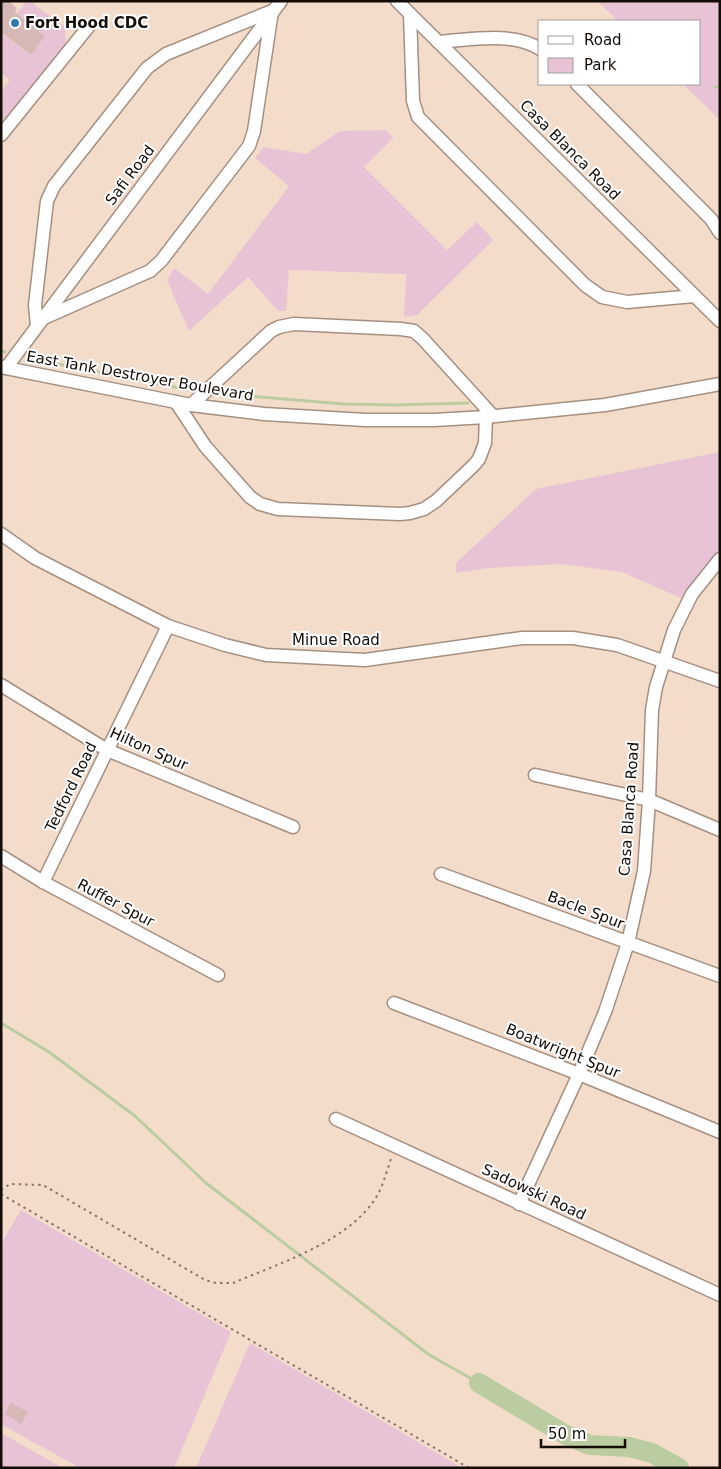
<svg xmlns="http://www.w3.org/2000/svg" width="721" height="1469" viewBox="0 0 721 1469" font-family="'DejaVu Sans',sans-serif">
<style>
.green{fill:#e7c3d5}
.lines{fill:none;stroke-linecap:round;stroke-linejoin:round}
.stream{stroke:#bbcca1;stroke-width:3}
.river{stroke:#bbcca1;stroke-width:20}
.building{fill:#d6b8b7}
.minor-casing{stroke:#a58f80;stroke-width:15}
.path{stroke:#86766b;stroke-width:2;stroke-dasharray:2.5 4;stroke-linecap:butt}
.minor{stroke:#fff;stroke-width:12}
.poi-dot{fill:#327caf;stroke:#fff;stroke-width:2}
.labels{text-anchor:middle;stroke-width:4;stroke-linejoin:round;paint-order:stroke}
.poi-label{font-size:15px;font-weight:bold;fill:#140c07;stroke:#fff;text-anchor:start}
.street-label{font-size:15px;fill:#140c07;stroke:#fff}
</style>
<rect width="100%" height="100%" fill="#f4dccb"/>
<g class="green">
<path d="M27,1H30L65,27L66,43L5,119H1V91L10,80L1,73V36L3,34L31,55L45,36L17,13Z"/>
<path d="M597,1H720V120L683,84H700V21H618Z"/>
<path d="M386,130L393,138L364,167L447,250L477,222L493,240L417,315L404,317L406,274L289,270L286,311H278L248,277L189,331L167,280L174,268L208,294L289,186L255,158L264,147L306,154L340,131Z"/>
<path d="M720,452V548L681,598L622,572L561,564L488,568L456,573V563L536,489Z"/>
<path d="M21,1210L231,1332L174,1468H80L1,1424V1244Z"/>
<path d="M250,1343L462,1468H196Z"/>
<path d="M1,1433L63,1468H1Z"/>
</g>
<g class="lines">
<g class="stream">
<path d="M715,87L720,86"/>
<path d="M1,351L5,352"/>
<path d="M33,359L195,391"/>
<path d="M214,393L344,404L395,405L468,403"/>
<path d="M1,1023L49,1052L135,1116L206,1183L428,1354L479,1383"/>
</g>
<path class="river" d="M479,1383L566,1435L590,1445L629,1447L652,1453L679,1468"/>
</g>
<g class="building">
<path d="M1,1H8L17,8L15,12L45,36L31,55L1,32Z"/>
<path d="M11,1403L28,1412L21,1424L5,1414Z"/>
</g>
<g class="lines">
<defs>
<g id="minor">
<path d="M397,1L720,321"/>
<path d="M410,14L413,101L418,117L585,285L602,297L627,302L694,296"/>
<path d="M438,42C470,40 512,31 540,49"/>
<path d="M577,84L711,219L720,233"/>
<path d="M1,135L89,26"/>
<path d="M37,326L35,305L47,201L54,186L147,68L166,54L272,11L254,131L249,146L161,261L150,271L44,318"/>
<path d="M1,367L191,405L264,414L365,420H434L486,417L605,405L720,384"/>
<path d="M6,368L281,1"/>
<path d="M176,402L205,446L250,497L260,504L278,509L400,514L410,513L424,509L436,501L474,465L479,459L485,443L486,417"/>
<path d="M191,405L271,331L279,327L294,324L401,329L414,331L423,339L493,416"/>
<path d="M1,534L35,558L168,626L225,645L266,655L365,660L522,638H573L617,645L720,681"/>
<path d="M1,685L107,750L293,827"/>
<path d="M535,775L649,800L720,830"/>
<path d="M1,856L43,882L218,975"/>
<path d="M441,874L720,976"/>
<path d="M43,882L168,626"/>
<path d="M394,1003L579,1074L720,1132"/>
<path d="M336,1119L720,1295"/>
<path d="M519,1204L579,1074L605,1012L628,943L644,871L649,800L652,710L656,687L674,630L692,594L720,559"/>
</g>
</defs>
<use href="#minor" class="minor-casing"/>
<g class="path">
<path d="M1,1190L10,1184L43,1185L205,1280L216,1283H233C280,1263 357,1239 380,1190C385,1179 388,1167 392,1156"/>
<path d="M1,1194L469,1468"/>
</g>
<use href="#minor" class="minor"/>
</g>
<circle class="poi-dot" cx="15" cy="23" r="5"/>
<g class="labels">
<g class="poi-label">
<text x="25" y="28">Fort Hood CDC</text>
</g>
<g class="street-label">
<text transform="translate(570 150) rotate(45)" y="5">Casa Blanca Road</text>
<text transform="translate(130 175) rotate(-53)" y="5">Safi Road</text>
<text transform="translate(140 376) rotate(10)" y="5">East Tank Destroyer Boulevard</text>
<text x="336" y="645">Minue Road</text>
<text transform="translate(149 749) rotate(24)" y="5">Hilton Spur</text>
<text transform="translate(71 787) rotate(-64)" y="5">Tedford Road</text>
<text transform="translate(629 809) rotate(-86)" y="5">Casa Blanca Road</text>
<text transform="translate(116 903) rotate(28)" y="5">Ruffer Spur</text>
<text transform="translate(586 910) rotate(21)" y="5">Bacle Spur</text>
<text transform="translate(563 1051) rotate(22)" y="5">Boatwright Spur</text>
<text transform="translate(534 1192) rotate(25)" y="5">Sadowski Road</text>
</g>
</g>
<rect width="721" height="1469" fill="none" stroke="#140c07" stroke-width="5"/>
<rect x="538" y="20" width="162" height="65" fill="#ffffff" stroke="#a19e9c"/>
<rect x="548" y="36" width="25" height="8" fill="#ffffff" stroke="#a19e9c"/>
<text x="584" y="45" font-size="15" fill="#140c07">Road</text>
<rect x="548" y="58" width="25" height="15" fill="#e7c3d5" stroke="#a19e9c"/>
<text x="584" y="70" font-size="15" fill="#140c07">Park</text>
<path d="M541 1439v8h84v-8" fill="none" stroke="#140c07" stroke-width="2.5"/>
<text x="548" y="1439" font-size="15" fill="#140c07" stroke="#ffffff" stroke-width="4" paint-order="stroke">50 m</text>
</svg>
